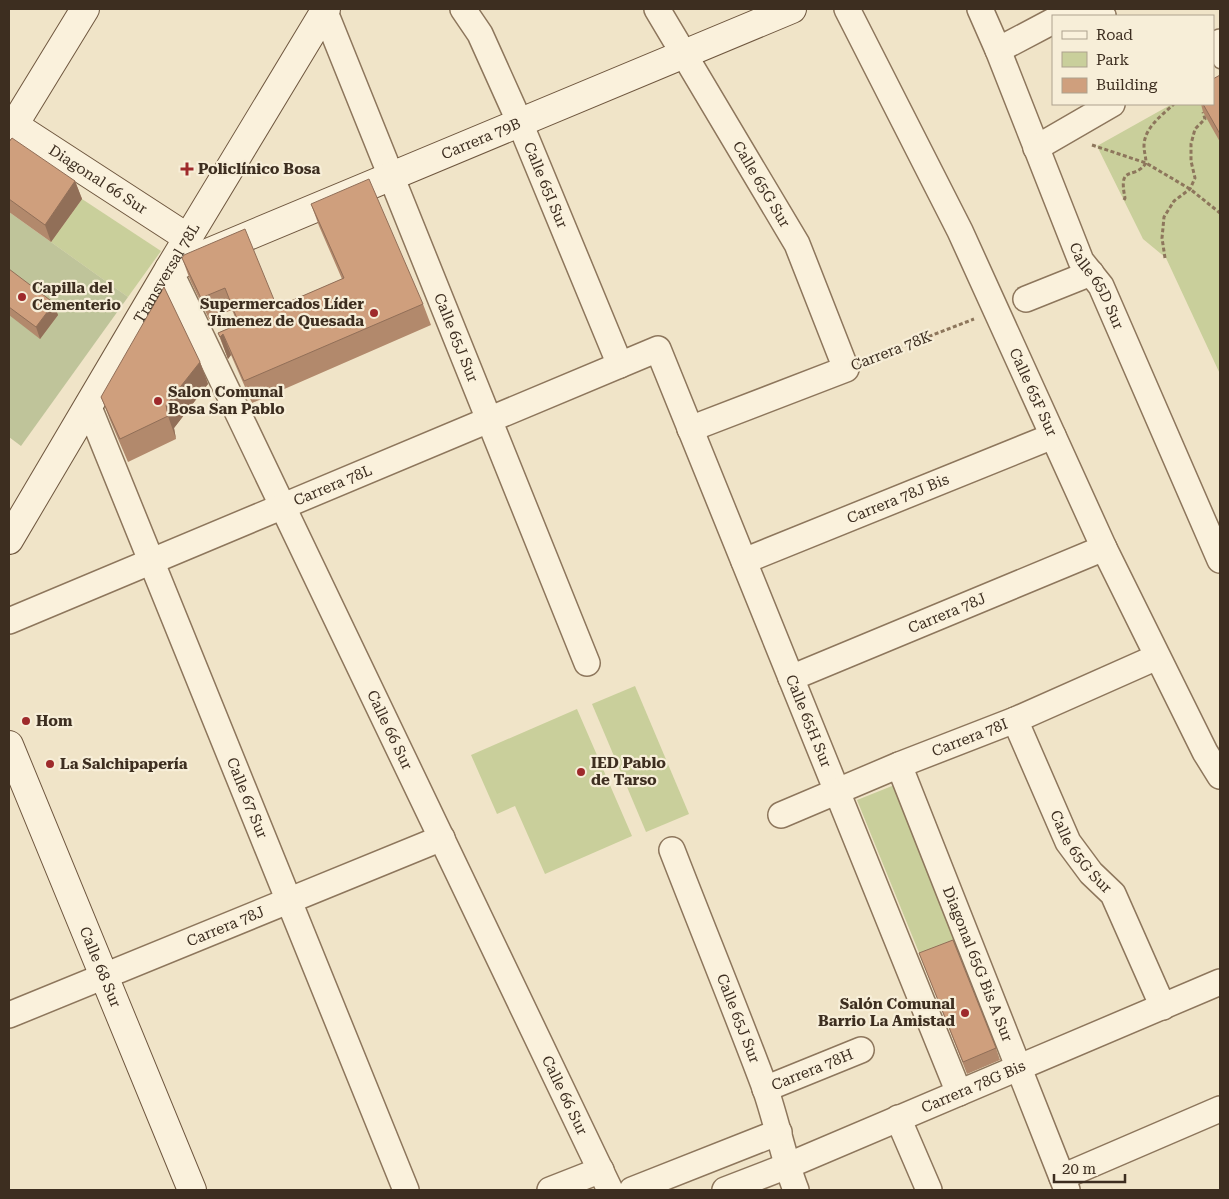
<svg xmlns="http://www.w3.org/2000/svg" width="1229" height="1199" viewBox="0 0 1229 1199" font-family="'Roboto Serif',serif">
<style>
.green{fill:#c9cf9b}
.cemetery{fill:#bfc49a}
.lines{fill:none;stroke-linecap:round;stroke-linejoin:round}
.lane-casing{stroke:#8d765c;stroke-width:15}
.street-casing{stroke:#8d765c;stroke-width:28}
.secondary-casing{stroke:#6f573f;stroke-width:30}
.path{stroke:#8d765c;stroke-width:3;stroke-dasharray:4 2.5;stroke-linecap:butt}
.lane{stroke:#faf1dc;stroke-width:12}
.street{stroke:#faf1dc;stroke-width:25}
.secondary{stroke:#faf1dc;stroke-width:28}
.wall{fill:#b2896c}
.shaded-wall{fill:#916f58}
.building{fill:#cf9f7d;stroke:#916f58}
.poi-dot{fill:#9e2a2b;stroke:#f7eed8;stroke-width:2}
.labels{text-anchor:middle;stroke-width:4.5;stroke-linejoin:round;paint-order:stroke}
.street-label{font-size:15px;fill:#3d2e20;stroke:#f7eed8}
.poi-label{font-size:15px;font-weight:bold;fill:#3d2e20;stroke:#f7eed8;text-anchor:start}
</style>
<rect width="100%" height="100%" fill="#f0e4c8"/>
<g class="green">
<path d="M1172,104H1213L1220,142V374L1166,258L1143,239L1097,146Z"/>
<path d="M82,199L161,251L128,297L51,242Z"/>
<path d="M635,686L689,814L646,832L592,704Z"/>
<path d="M577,709L632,836L545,874L515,806L497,814L471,755Z"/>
<path d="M897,784L963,949L924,965L857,800Z"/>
</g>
<path class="cemetery" d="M9,212L128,297L21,446L9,437Z"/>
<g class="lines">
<defs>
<path id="lane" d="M1213,50L1220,62"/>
<g id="street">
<path id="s1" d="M463,9L480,34L520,123L620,365"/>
<path id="s2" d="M657,9L797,244L846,369L690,429"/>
<path id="s3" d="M847,9L960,231L1104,548L1205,752L1220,776"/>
<path id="s4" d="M980,9L998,50L1081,261L1101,286L1220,560"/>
<path d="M1097,9L1103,16"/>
<path id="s5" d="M325,12L587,663"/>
<path d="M1062,16L1076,9"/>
<path d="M1213,46L1220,42"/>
<path d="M998,50L1053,21"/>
<path d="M1036,148L1112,104"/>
<path id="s6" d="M169,269L610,1190"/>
<path d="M1026,299L1091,273"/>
<path id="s7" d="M88,405L406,1190"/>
<path id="s8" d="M744,561L1053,436"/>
<path id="s9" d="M9,621L658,349L959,1093"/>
<path id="s10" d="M791,678L1104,548"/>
<path id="s11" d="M1015,720L1068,842L1091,873L1113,894L1163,1007"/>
<path id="s12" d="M899,765L1067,1190"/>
<path id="s13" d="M781,815L899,765L1015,720L1157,657"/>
<path id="s14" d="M672,850C703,930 735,1008 765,1088C777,1122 783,1157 796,1190"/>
<path id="s15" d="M9,1015L442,838"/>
<path id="s16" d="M765,1089L861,1050"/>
<path d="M898,1118L929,1190"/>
<path d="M1062,1177L1220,1109"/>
<path d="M550,1190L601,1170"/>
<path d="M632,1190L779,1132"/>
<path id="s17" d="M725,1190L787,1166L1220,982"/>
</g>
<g id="secondary">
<path id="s18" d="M85,9L14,125L188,238"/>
<path id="s19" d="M169,269L792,9"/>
<path id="s20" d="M9,540L169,269L326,9"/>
<path id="s21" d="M9,745L192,1190"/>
</g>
</defs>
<use href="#lane" class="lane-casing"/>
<use href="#street" class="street-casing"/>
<use href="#secondary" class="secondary-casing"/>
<g class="path">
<path d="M1092,145L1146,163L1190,189L1220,213"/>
<path d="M1124,200L1125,198C1118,163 1134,181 1146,163C1146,157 1144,152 1144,146C1144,128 1162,115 1174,104"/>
<path d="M1165,258L1162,238L1164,217L1174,201L1190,189L1195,178L1191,161V144L1195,129L1205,119L1203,112"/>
<path d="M868,360L974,319"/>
</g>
<use href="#lane" class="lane"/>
<use href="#street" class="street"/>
<use href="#secondary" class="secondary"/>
</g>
<g class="wall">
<path d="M1220,75V142L1203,112L1201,104H1213Z"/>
<path d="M9,142L75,181L82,199L51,242L9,212Z"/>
<path d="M311,204L423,304L431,325L252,403L231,355L228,359L218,333L238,324L232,310L209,319L190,280L182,258L277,307L342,279L319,226Z"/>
<path d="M9,269L58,315L40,339L9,315Z"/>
<path d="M200,362L208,384L174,428L176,439L128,462L110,420L101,397Z"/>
<path d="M924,965L996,1048L1000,1060L967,1074Z"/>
</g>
<g class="shaded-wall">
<path d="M75,181L82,199L51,242L45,225Z"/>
<path d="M54,303L58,315L40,339L36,327Z"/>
<path d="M223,334L231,355L228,359L220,337Z"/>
<path d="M200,362L208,384L174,428L176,439L168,416L166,405Z"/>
</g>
<g class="building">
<path d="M1220,75V134L1203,104H1213V79Z"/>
<path d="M12,138L75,181L45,225L9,199V142Z"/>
<path d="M369,179L423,304L244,381L223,334L220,337L218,333L239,324L225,288L201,298L182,258L184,255L245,229L277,307L344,278L311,204Z"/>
<path d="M9,269L54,303L36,327L9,307Z"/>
<path d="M164,287L200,362L166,405L168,416L120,439L101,397Z"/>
<path d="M953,940L996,1048L963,1062L919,953Z"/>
</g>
<g class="poi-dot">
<path d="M184.5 161.5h5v5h5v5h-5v5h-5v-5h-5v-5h5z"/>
<circle cx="22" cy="297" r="5"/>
<circle cx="374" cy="313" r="5"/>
<circle cx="158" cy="401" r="5"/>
<circle cx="26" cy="721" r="5"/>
<circle cx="50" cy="764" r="5"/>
<circle cx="581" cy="772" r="5"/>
<circle cx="965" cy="1013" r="5"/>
</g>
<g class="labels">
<g class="street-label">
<text dy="5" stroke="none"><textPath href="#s19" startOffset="338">Carrera 79B</textPath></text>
<text dy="5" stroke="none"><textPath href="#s18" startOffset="236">Diagonal 66 Sur</textPath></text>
<text dy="5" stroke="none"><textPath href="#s2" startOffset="204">Calle 65G Sur</textPath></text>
<text dy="5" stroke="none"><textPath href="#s1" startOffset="195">Calle 65I Sur</textPath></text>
<text dy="5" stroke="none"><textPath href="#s20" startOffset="310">Transversal 78L</textPath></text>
<text dy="5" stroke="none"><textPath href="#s4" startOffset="301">Calle 65D Sur</textPath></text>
<text dy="5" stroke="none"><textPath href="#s5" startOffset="351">Calle 65J Sur</textPath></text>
<text transform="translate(891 351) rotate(-21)" y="5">Carrera 78K</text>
<text dy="5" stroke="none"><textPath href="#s3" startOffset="426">Calle 65F Sur</textPath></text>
<text dy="5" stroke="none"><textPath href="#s9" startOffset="351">Carrera 78L</textPath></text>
<text dy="5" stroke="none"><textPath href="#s8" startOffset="166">Carrera 78J Bis</textPath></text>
<text dy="5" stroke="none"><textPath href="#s10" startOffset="169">Carrera 78J</textPath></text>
<text dy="5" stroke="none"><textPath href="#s9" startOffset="1105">Calle 65H Sur</textPath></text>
<text dy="5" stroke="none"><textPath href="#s6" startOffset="511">Calle 66 Sur</textPath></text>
<text dy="5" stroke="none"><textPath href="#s13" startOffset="204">Carrera 78I</textPath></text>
<text dy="5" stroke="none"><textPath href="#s7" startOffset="424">Calle 67 Sur</textPath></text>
<text dy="5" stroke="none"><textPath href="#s11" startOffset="148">Calle 65G Sur</textPath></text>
<text dy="5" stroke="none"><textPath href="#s15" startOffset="234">Carrera 78J</textPath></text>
<text dy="5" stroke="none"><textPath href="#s12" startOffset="214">Diagonal 65G Bis A Sur</textPath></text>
<text dy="5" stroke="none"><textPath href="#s21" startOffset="240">Calle 68 Sur</textPath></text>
<text dy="5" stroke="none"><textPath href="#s14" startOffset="181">Calle 65J Sur</textPath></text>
<text dy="5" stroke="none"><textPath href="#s16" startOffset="51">Carrera 78H</textPath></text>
<text dy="5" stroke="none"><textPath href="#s17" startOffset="269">Carrera 78G Bis</textPath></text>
<text dy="5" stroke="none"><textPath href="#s6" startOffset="916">Calle 66 Sur</textPath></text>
</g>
<g class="poi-label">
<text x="198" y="174">Policlínico Bosa</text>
<text x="32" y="293">Capilla del<tspan x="32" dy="17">Cementerio</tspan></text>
<text x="364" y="309" text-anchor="end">Supermercados Líder<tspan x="364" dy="17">Jimenez de Quesada</tspan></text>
<text x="168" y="397">Salon Comunal<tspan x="168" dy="17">Bosa San Pablo</tspan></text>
<text x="36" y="726">Hom</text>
<text x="591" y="768">IED Pablo<tspan x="591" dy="17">de Tarso</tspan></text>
<text x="60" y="769">La Salchipapería</text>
<text x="955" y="1009" text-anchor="end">Salón Comunal<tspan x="955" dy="17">Barrio La Amistad</tspan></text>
</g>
</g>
<rect width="1229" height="1199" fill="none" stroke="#3d2e20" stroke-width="20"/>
<rect x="1052" y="15" width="162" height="90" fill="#f7eed8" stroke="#ada18e"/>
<rect x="1062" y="31" width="25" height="8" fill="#faf1dc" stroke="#ada18e"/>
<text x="1096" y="40" font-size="15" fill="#3d2e20">Road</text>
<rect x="1062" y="52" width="25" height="15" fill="#c9cf9b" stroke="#ada18e"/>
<text x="1096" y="65" font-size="15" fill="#3d2e20">Park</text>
<rect x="1062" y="78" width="25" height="15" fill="#cf9f7d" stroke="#ada18e"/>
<text x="1096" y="90" font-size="15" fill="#3d2e20">Building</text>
<path d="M1054 1174v8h71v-8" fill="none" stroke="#3d2e20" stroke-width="2.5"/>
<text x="1062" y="1174" font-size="15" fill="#3d2e20" stroke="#f7eed8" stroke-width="4" paint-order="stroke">20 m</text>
</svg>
